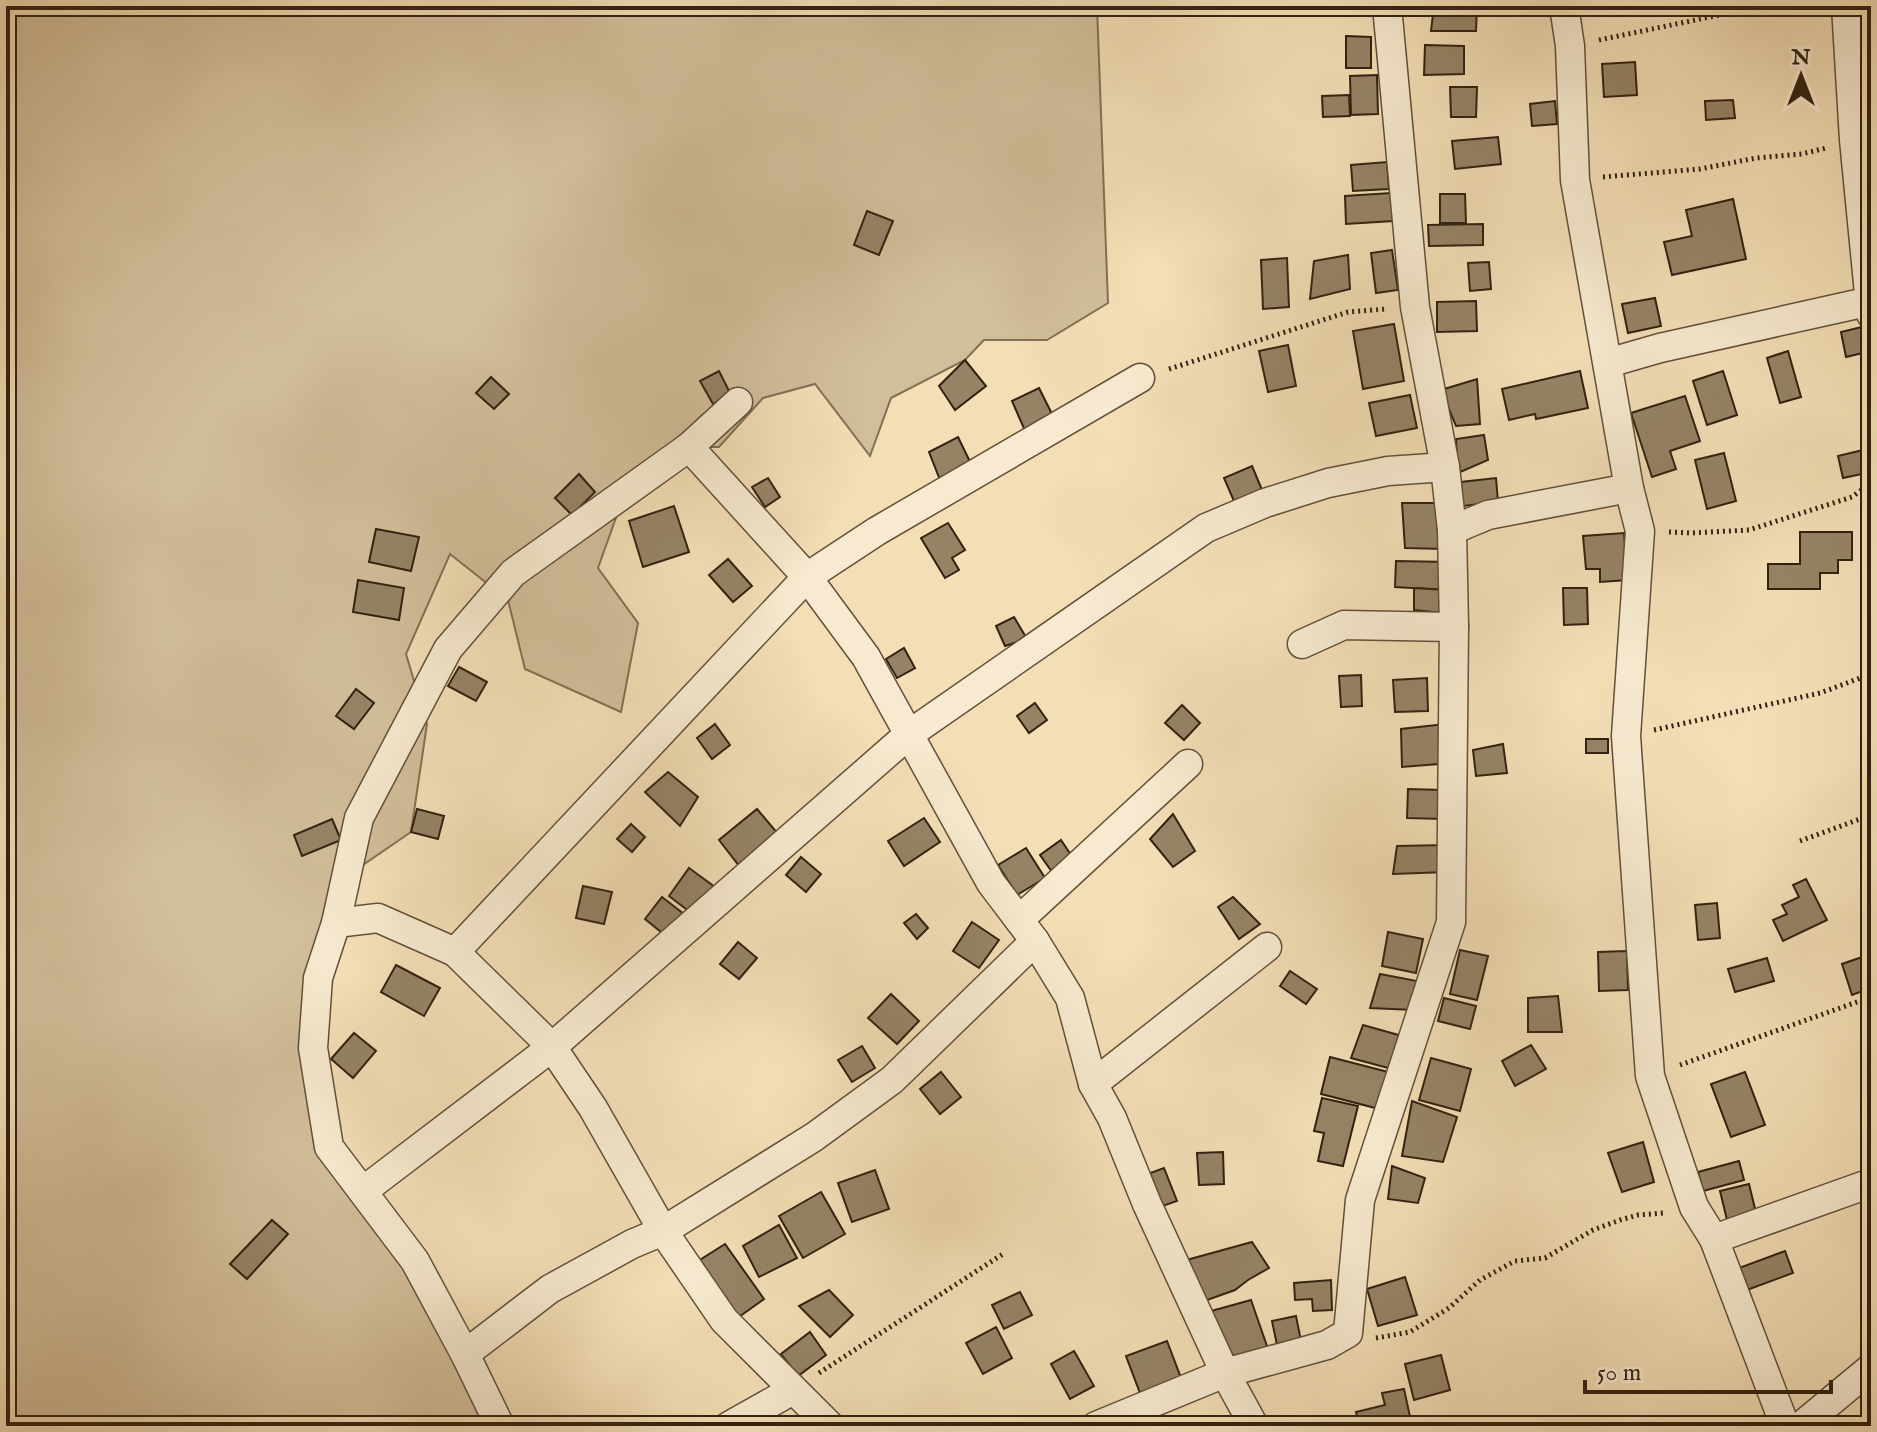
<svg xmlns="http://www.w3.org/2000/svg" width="1877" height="1432" viewBox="0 0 1877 1432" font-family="'IM FELL English',serif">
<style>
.green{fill:#d2be9a;stroke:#827055;stroke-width:2}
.building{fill:#968366;stroke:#322110;stroke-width:2}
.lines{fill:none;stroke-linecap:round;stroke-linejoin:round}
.street-casing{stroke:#62503a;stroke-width:31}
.path{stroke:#322110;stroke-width:5;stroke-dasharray:2 4;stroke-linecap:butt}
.street{stroke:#f7ead0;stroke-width:28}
</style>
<rect width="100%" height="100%" fill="#f3deb6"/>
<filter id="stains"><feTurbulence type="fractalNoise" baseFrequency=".0025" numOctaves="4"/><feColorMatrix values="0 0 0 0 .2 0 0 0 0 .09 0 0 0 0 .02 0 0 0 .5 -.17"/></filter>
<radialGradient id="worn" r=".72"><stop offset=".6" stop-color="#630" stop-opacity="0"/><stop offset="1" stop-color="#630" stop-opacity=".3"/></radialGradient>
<path class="green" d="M6,6H1097L1108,303L1047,340H984L965,360L891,398L870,456L815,384L763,398L719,447H667L633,470L598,568L638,623L621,712L525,669L508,600L450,554L406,654L427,724L411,832L363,865L331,925L315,1148L409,1266L489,1426H6Z"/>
<g class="building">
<path d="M1434,6H1477L1476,31H1431Z"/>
<path d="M1346,36L1371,37V68H1346Z"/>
<path d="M1425,45L1464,46V74L1424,75Z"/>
<path d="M1635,62L1637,95L1604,97L1602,64Z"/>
<path d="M1377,75L1378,114L1351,115L1350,76Z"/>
<path d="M1450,87H1477L1476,117H1451Z"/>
<path d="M1349,95L1350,116L1323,117L1322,96Z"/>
<path d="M1733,100L1735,118L1706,120L1705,101Z"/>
<path d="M1555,101L1557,124L1532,126L1530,104Z"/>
<path d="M1498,137L1501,164L1455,169L1452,141Z"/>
<path d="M1387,162L1389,189L1353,191L1351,165Z"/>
<path d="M1391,193L1393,221L1346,224L1345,196Z"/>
<path d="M1440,194H1465L1466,223H1440Z"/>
<path d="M1733,199L1746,259L1672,275L1664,242L1692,236L1686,210Z"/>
<path d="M867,211L893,221L879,255L854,245Z"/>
<path d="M1483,224V245L1429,246L1428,225Z"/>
<path d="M1392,250L1398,290L1376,293L1371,253Z"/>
<path d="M1348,255L1350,289L1310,299L1314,261Z"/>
<path d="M1287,258L1289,307L1263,309L1261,260Z"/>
<path d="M1489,262L1491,289L1470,291L1468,263Z"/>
<path d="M1655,298L1661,326L1628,333L1622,304Z"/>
<path d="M1476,301L1477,331L1437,332V302Z"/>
<path d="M1394,324L1404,381L1363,389L1353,331Z"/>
<path d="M1862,327L1867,352L1846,357L1841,332Z"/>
<path d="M1288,345L1296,386L1268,392L1259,351Z"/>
<path d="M1788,351L1801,397L1780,403L1767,358Z"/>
<path d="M965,360L986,386L955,410L939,386Z"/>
<path d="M719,371L731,395L713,404L700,381Z"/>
<path d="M1580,371L1588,408L1536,419L1535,414L1509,420L1502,389Z"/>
<path d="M1723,371L1737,415L1707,425L1693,381Z"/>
<path d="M491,377L509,394L494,409L476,393Z"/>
<path d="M1477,379L1480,424L1456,426L1441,390Z"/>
<path d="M1039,388L1052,414L1026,433L1012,401Z"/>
<path d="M1410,395L1417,428L1376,436L1369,403Z"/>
<path d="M1685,396L1700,441L1670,451L1676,469L1652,477L1631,413Z"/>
<path d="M1484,435L1488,460L1458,473L1456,439Z"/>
<path d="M958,437L974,470L942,485L929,452Z"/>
<path d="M1871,448V472L1843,478L1838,456Z"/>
<path d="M1724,453L1736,501L1707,509L1695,460Z"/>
<path d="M1252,466L1265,497L1237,508L1224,478Z"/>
<path d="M579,474L595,492L572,515L555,498Z"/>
<path d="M768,478L780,497L765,507L752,487Z"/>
<path d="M1496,478L1498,502L1463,506L1461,482Z"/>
<path d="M1402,503H1445L1444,549L1405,548Z"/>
<path d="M674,506L689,552L643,567L629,521Z"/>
<path d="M948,523L965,550L952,558L959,570L945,578L921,538Z"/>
<path d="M376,529L419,537L411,571L369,562Z"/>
<path d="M1800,532H1852V560H1838V573H1820V589H1768V564H1800Z"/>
<path d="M1624,533L1628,580L1600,582V569H1586L1583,536Z"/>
<path d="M728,559L752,586L733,602L709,575Z"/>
<path d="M1396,561L1450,562L1447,590L1395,587Z"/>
<path d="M358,580L404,588L399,620L353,612Z"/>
<path d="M1414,588L1447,590L1443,613L1414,610Z"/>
<path d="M1563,588H1587L1588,624L1564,625Z"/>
<path d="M1014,617L1027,639L1005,646L996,626Z"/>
<path d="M904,648L915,668L897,678L886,659Z"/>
<path d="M459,667L487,682L476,701L448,686Z"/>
<path d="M1361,675L1362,706L1341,707L1339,676Z"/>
<path d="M1427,678L1428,711L1395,712L1393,680Z"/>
<path d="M356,689L374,703L354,729L336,716Z"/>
<path d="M1035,703L1047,720L1029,733L1017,716Z"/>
<path d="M1182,705L1200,723L1184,740L1165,723Z"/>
<path d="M715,724L730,745L712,759L697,738Z"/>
<path d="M1445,724L1451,763L1402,767L1401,729Z"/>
<rect x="1586" y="739" width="22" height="14"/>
<path d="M1503,744L1507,773L1476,776L1473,750Z"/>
<path d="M668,772L698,797L680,826L645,792Z"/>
<path d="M1408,789L1443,790V819L1407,818Z"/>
<path d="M417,809L444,816L438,839L411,832Z"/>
<path d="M757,809L779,835L740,867L719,840Z"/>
<path d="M1173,814L1195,851L1173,867L1150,839Z"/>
<path d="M924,818L940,842L904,866L888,841Z"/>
<path d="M332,819L341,840L302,856L294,835Z"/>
<path d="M631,824L645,837L632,852L617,839Z"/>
<path d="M1061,840L1073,858L1052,872L1040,855Z"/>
<path d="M1447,845V872L1393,874L1397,846Z"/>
<path d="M1026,848L1045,878L1017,895L998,865Z"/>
<path d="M801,857L821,874L806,892L786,875Z"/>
<path d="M689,868L719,890L698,918L669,896Z"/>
<path d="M1806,879L1827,920L1783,941L1773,920L1787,914L1782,905L1799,897L1793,885Z"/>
<path d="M583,886L612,892L604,924L576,918Z"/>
<path d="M662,897L689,918L671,940L645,919Z"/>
<path d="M1233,897L1260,924L1239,939L1218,907Z"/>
<path d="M1717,903L1720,938L1698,940L1695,905Z"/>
<path d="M916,914L928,928L917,939L904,923Z"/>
<path d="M972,922L999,940L979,968L953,951Z"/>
<path d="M1388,932L1423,939L1416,973L1382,966Z"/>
<path d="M738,942L757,958L739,979L720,964Z"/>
<path d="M1460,950L1488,956L1477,1000L1450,994Z"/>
<path d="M1627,951L1628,990L1599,991L1598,952Z"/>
<path d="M1871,954V988L1852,995L1842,964Z"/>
<path d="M1767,958L1774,981L1735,992L1728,969Z"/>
<path d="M396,965L440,988L424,1016L381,992Z"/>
<path d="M1290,971L1317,989L1306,1004L1280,986Z"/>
<path d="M1380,974L1422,982L1414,1010L1370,1008Z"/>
<path d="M891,994L919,1021L897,1044L868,1018Z"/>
<path d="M1558,996L1562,1032H1528V998Z"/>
<path d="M1444,998L1476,1006L1470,1029L1438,1021Z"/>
<path d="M1363,1025L1402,1036L1392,1069L1351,1058Z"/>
<path d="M354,1033L376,1051L353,1078L331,1059Z"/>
<path d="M1531,1045L1546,1069L1515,1086L1502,1061Z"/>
<path d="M862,1046L875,1068L852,1082L838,1060Z"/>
<path d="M1330,1057L1392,1073L1383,1110L1321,1094Z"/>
<path d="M1431,1058L1471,1069L1460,1111L1419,1100Z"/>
<path d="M941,1072L961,1097L940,1114L920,1089Z"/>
<path d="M1745,1072L1765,1125L1731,1137L1711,1084Z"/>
<path d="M1322,1098L1358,1106L1343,1166L1318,1161L1324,1133L1314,1131Z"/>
<path d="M1412,1101L1457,1117L1443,1162L1402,1156Z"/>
<path d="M1643,1142L1654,1182L1622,1192L1608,1153Z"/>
<path d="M1223,1152L1224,1184L1199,1185L1197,1153Z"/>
<path d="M1739,1161L1744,1180L1703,1191L1698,1172Z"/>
<path d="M1392,1166L1425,1178L1418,1203L1388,1199Z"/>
<path d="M1164,1168L1177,1201L1154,1209L1142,1176Z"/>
<path d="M875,1170L889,1209L852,1222L838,1183Z"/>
<path d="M1749,1184L1756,1213L1727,1220L1720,1191Z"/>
<path d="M821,1192L845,1234L803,1258L779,1216Z"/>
<path d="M272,1220L288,1234L247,1279L230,1264Z"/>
<path d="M779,1225L797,1258L759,1277L743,1246Z"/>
<path d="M1252,1242L1269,1268L1248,1280L1235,1290L1196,1304L1183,1261Z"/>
<path d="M725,1244L764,1299L739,1317L695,1263Z"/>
<path d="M1785,1251L1793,1273L1747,1290L1739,1268Z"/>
<path d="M1405,1277L1417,1315L1378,1326L1367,1289Z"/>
<path d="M1331,1280L1332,1310L1313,1311L1312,1299L1295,1300L1294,1283Z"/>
<path d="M829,1290L853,1315L830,1337L799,1306Z"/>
<path d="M1020,1292L1032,1315L1004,1329L992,1305Z"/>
<path d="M1251,1300L1268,1349L1219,1360L1204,1313Z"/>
<path d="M1296,1316L1301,1341L1277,1345L1272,1321Z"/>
<path d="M996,1327L1012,1358L983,1374L966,1343Z"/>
<path d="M810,1332L826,1355L798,1376L781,1354Z"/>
<path d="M1167,1341L1181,1378L1140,1393L1126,1356Z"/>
<path d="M1074,1351L1094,1386L1070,1399L1051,1364Z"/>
<path d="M1441,1355L1450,1390L1414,1400L1405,1364Z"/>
<path d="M1404,1389L1412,1426H1359L1356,1412L1385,1405L1382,1393Z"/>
</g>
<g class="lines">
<defs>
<g id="street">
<path d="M1564,6L1570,46L1575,180L1629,488L1640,531L1626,736L1650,1076L1694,1207L1714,1239L1785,1426"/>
<path d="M1846,6L1854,140L1871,314"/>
<path d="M1608,363L1660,348L1871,301"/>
<path d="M689,447L807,577L866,657L991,883L1035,941L1070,998L1093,1084L1112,1118L1147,1204L1225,1373L1254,1426"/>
<path d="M1452,530L1488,515L1629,488"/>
<path d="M1302,644L1344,625L1454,627"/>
<path d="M1019,920L1188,764"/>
<path d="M336,923L378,918L455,952L552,1047L593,1108L663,1231L724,1320L830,1426"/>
<path d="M455,952L807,577L877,531L1140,378"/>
<path d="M1093,1084L1267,947"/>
<path d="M363,1191L552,1047L908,735L1206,528L1265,503L1328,483L1388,471L1445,467"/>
<path d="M1714,1239L1871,1183"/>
<path d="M465,1354L550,1289L632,1244L663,1231L814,1137L892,1080L1035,941"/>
<path d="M500,1426L465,1354L415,1261L329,1147L313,1048L318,978L336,923L359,818L448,649L513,573L689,447L738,402"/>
<path d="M729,1426L793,1390"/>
<path d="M1096,1426L1225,1373L1327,1345L1348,1333L1360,1200L1451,922L1454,627L1452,530L1445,467L1415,307L1387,6"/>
<path d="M1801,1426L1871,1368"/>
</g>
</defs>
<use href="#street" class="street-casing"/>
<g class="path">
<path d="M1599,40L1763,6"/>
<path d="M1603,177L1700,169L1756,158L1802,154L1826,148"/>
<path d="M1169,369L1348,312L1386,309"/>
<path d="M1669,532L1691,533L1749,530L1852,497L1871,483"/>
<path d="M1654,730L1820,693L1871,674"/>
<path d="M1800,841L1871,815"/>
<path d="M1680,1065L1871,997"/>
<path d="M1376,1338L1410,1332L1449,1308L1480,1280L1515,1261L1545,1258L1593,1230L1620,1220L1638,1215L1664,1213"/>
<path d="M819,1373L1003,1254"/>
</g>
<use href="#street" class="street"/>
</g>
<rect width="1877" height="1432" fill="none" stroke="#f3deb6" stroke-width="32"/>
<rect x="8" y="8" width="1861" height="1416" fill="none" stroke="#322110" stroke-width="4"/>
<rect x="16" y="16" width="1845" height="1400" fill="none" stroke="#322110" stroke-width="2"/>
<g transform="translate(1801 76)" stroke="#f7ead0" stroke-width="6" paint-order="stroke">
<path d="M0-6L14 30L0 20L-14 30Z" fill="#322110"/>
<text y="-12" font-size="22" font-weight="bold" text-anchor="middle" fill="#322110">N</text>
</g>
<path d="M1585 1380v12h246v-12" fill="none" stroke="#322110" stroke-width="4"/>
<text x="1597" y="1380" font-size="24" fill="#322110" stroke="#f7ead0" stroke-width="6" paint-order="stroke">50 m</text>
<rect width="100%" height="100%" filter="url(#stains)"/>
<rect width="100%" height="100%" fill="url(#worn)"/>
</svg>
